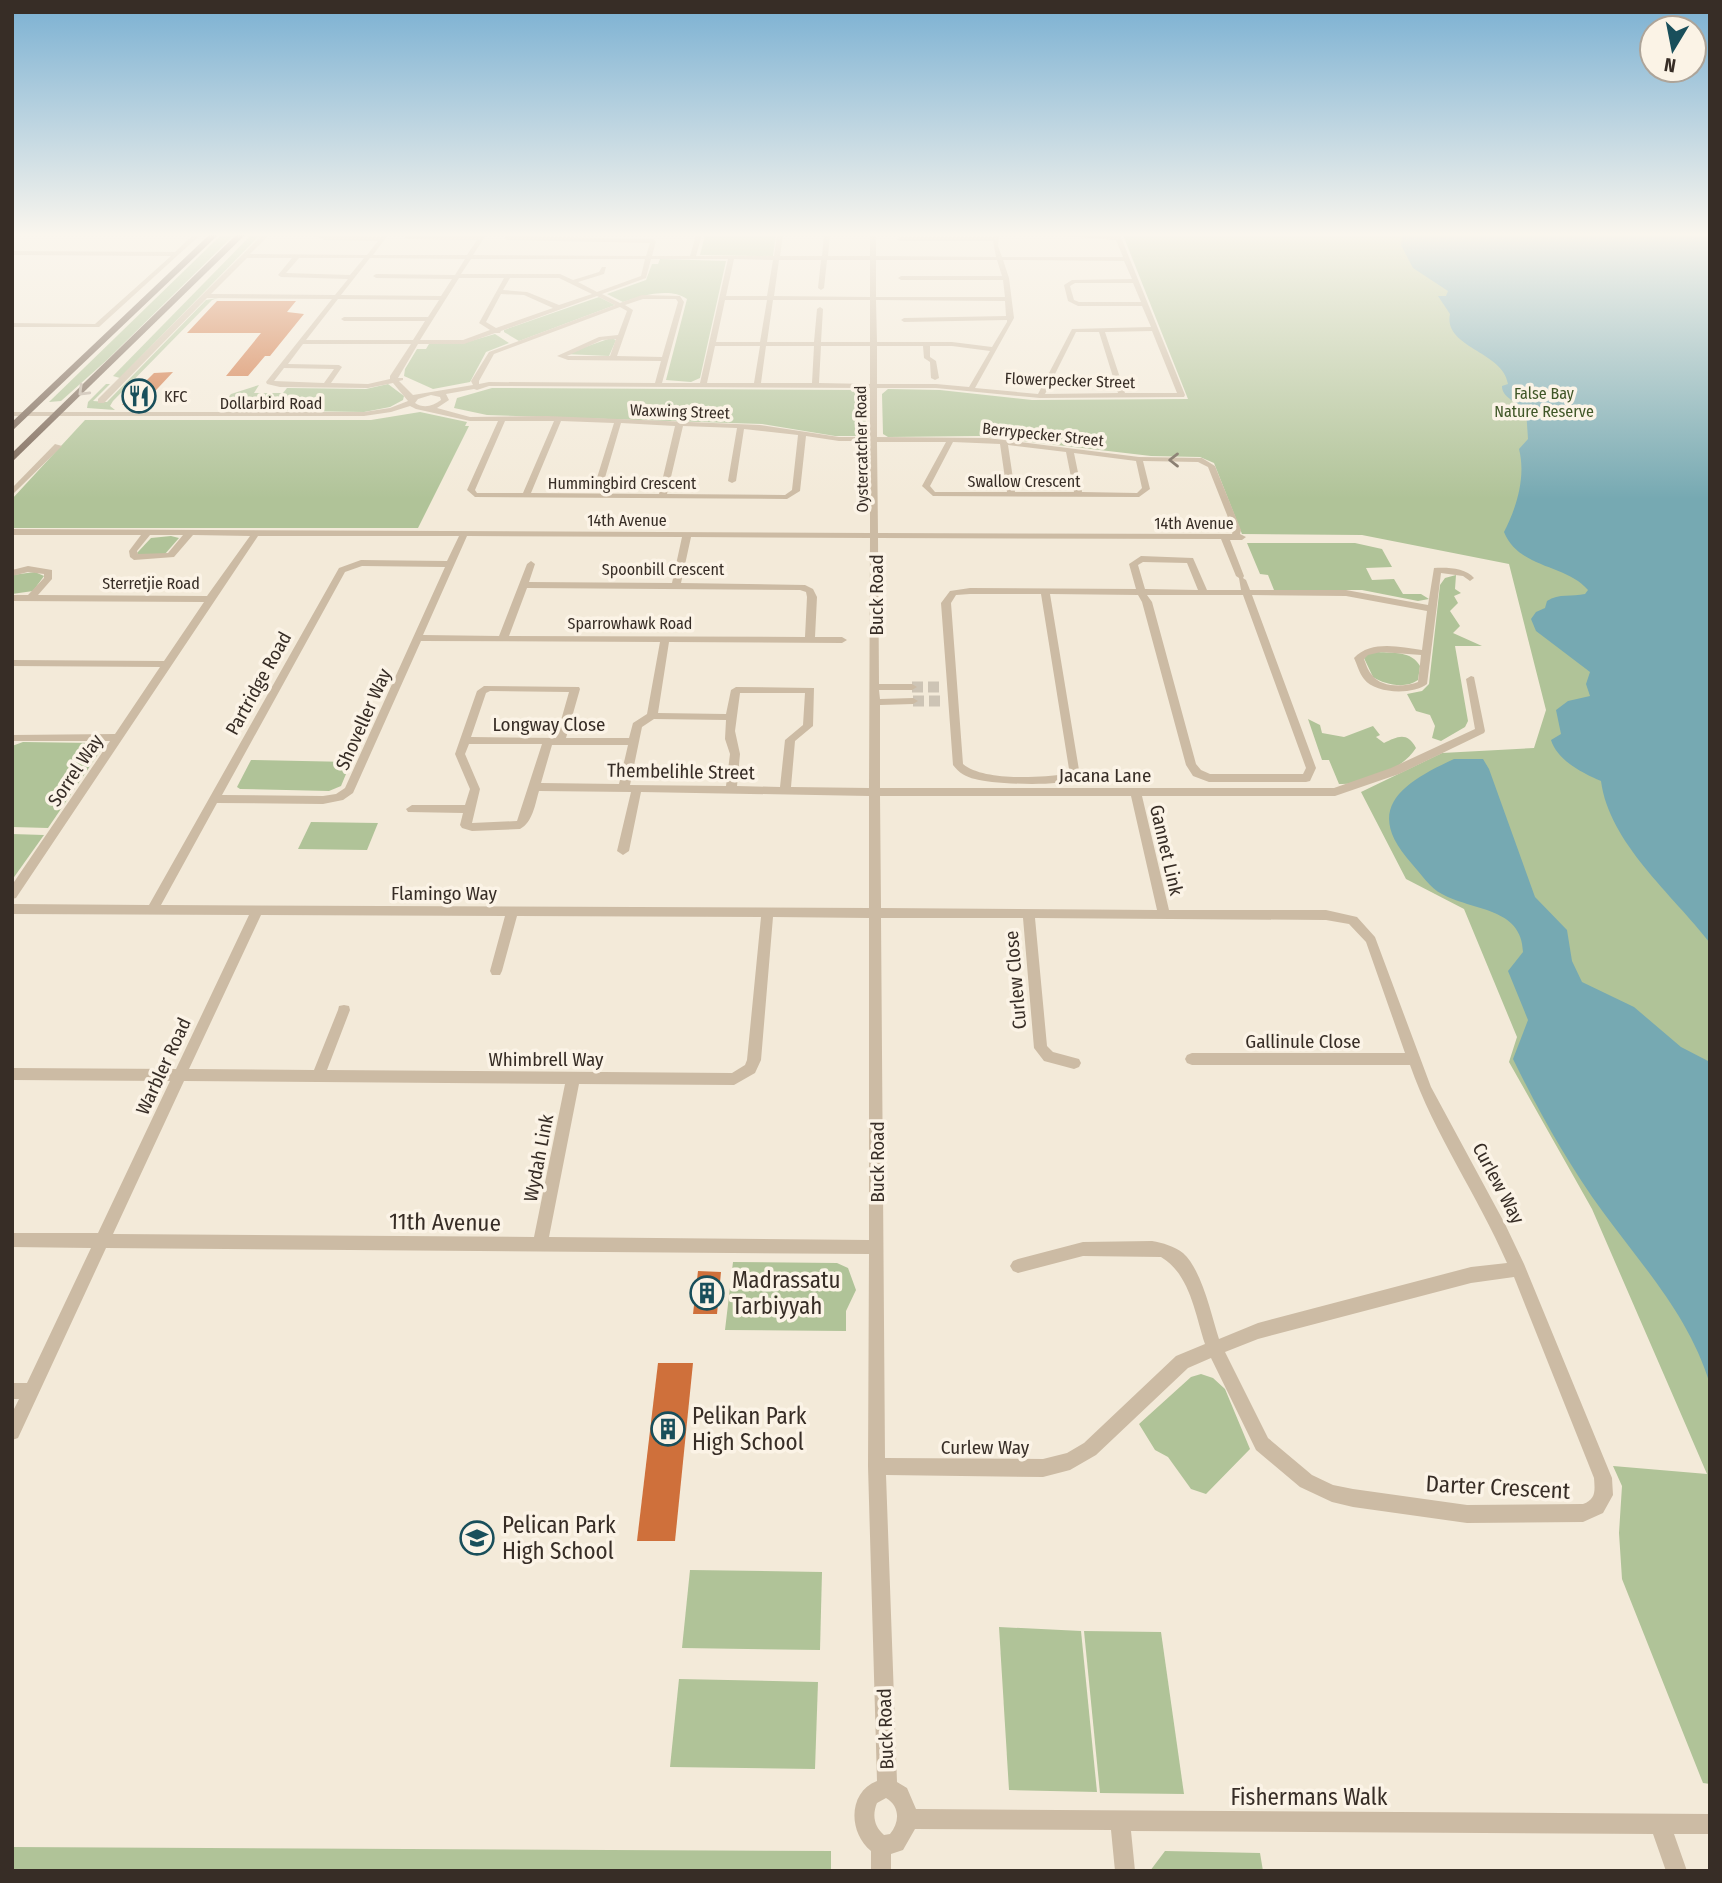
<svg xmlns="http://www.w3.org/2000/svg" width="1722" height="1883" viewBox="0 0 1722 1883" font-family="'Fira Sans Condensed',sans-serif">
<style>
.green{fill:#b0c398}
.water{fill:#76a9b2}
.building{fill:#cf703b}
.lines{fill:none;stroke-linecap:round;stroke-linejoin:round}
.minor-tunnel{stroke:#cdc4b5;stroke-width:11;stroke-dasharray:11 5;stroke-linecap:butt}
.minor{fill:#ccbba4;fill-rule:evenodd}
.primary{fill:#7a6656;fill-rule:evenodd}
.oneway{stroke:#c1b4a5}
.oneway2{stroke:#7a6d5f}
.labels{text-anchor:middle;stroke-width:7;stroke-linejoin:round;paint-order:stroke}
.far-street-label{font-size:16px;fill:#372d26;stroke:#fbf3e6}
.far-park-label{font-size:16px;fill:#405728;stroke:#fbf3e6}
.far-poi-label{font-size:16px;fill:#372d26;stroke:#fbf3e6;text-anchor:start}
.street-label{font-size:19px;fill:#372d26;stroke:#fbf3e6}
.near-street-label{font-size:23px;fill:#372d26;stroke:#fbf3e6}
.near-poi-label{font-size:23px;fill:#372d26;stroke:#fbf3e6;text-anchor:start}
</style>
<rect width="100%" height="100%" fill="#f3ead9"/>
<g class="green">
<path d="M221,235H234L107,360L61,401L49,402Z"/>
<path d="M251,235H260L120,378L113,376Z"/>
<path d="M705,235H776L773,256L700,255Z"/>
<path d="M1123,235H1710V1784L1703,1783L1622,1579L1619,1533L1622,1486L1613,1466L1707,1474L1592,1209L1509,1062L1517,1037L1464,909L1406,879L1361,792L1442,753L1534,748L1546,710L1509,564L1362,535L1242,534L1214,463L1200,457L1151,456L979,436L888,437L883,434L882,394L888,389L940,390L1032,400L1188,399Z"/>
<path d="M660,259L726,261L700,378L691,382L666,380L687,299C670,287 641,296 623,302L607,294L646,280L652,264H658Z"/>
<path d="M599,297L615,305L519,341L504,332V330Z"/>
<path d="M218,298L212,300L113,401L110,406L115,410L87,408L88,402L106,384H110L93,401L107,402L206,300Z"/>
<path d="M495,334L509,343L486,352L470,382L433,389L404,376L405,369L417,349H426L429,344H460Z"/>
<path d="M611,338L616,340L609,356L565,354Z"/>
<path d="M388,384L404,396L403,400L390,407L364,412L230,410L224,409L222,405L231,394L259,385L254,393H283L287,388L366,389Z"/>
<path d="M492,388L860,390L865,393L866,433L863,436H835L762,424L487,415L454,408L457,398Z"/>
<path d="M420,412L467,422L465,426H469L418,528H12V499L85,420H371Z"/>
<path d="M171,536L179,538L165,554L139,555L137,553L151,538Z"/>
<path d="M1247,543H1355L1382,549L1392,567L1366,568L1372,580L1394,579L1403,594H1421L1429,599L1418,601L1362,590H1274L1268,575L1260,574Z"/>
<path d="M35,572L44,576L33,591L12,594V575Z"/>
<path d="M1456,575L1455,589L1461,593L1454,596L1458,603L1450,611L1460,626L1453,633L1482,646H1455L1468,721L1465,727L1441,741L1432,738L1435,726L1430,715L1416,711L1407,694L1422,691L1429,684L1440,585L1445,578Z"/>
<path d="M1378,652C1393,653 1412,651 1420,666L1418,680C1406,689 1385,685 1373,677L1364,658L1368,654Z"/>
<path d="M1308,719L1320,725L1322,733L1344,737L1373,726L1380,735L1376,737L1384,743C1397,737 1407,731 1416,748C1402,770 1365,785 1339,784L1329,760H1322Z"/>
<path d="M23,742L92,743L103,747L48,828L12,827V746Z"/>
<path d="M251,760L351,762L341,786L329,791L240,789L237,787Z"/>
<path d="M311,822L378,823L367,850L298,849Z"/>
<path d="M12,834L44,835L12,880Z"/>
<path d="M733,1262L837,1263L848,1268L856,1290L846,1311V1331L725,1330Z"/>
<path d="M1201,1374L1213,1378L1225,1389L1250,1449L1206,1494L1191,1489L1168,1457L1155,1450L1139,1424L1191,1377Z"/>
<path d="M690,1570L822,1572L820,1650L682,1648Z"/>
<path d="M999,1627L1081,1631L1097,1792L1009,1790Z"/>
<path d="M1084,1631L1161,1632L1184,1794L1100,1793Z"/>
<path d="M679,1679L818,1682L815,1769L670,1767Z"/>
<path d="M12,1847L831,1851V1871H12Z"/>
<path d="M1165,1851L1260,1853L1263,1871H1150Z"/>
</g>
<g class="water">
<path d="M1402,235H1710V943C1673,895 1609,843 1601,781C1582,773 1557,760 1551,740L1561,734L1556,710L1568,701L1590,696L1586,684L1590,672L1536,631L1531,619L1536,612L1545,608L1547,601C1559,593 1572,597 1585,594L1588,590C1566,564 1519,569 1504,532C1517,507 1526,476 1519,449L1528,439L1526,409C1517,402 1502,398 1502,386L1508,384C1503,351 1443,348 1450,314L1438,296H1446L1448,291L1413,268L1401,245Z"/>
<path d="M1454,759H1483L1489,769L1535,897L1567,930L1572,961L1582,982L1634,1007L1681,1047L1710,1062V1384C1689,1316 1644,1268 1603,1212C1568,1164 1539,1112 1513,1059L1528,1020L1508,971L1523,952C1522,907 1472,911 1442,894C1430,888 1421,874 1412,864C1362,809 1402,783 1454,759Z"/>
</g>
<g class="building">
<path d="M217,301H296L287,312L304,314L270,356H265L248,376H226L261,333H187Z"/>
<path d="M173,372L143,404L122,405L154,373Z"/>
<path d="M698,1271L721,1272L717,1314H693Z"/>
<path d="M658,1363H693L675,1541H637Z"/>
</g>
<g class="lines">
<g class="minor-tunnel">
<path d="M912,687H940"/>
<path d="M913,701H941"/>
</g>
<g class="minor">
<path d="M193,235H200L99,327H12V323L95,324L171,256L12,255V251L175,252Z"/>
<path d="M262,235H269L250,254L367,255L378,241L325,240L313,235L380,237L388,235L373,255H467L477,240L407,239L404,237L407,235H486L473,255L646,256L650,243L507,240L504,238L507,236L653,239L656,241L652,256H690L696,235H702L696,256H774L777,235H783L780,256H822L824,235H830L828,256H870V235H876V256L996,257L993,241H900L897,239L900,237H993V235H999L998,246L1002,257H1123L1116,240L1051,235H1120L1185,395L1184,397L1040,398L936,388H877V437L988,438L1139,457L1202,458L1215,466L1241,530L1240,534L1246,537L1242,540H1230L1244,576L1243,578L1246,580L1250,590H1346L1428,605L1434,568C1447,567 1466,568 1474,578L1470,581L1463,576L1441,573L1427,684C1413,695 1375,694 1364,679C1359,673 1357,664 1354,658C1371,640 1400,647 1422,650L1427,611L1346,596L1252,595L1316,768L1310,781L1306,782H1209L1193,776L1186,765L1142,602L1138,595L1050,594L1079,770C1078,772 1074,777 1073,779C1061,787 990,784 975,779C966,777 959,773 953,765L941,603L950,591L970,588L1136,589L1129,564L1141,556L1193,558L1207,590H1241L1239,578L1236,576L1221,539L878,538L879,684H912L917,687L912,690H879L880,699L913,698L918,701L913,704L880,705V788H1334L1391,768L1475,729L1466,679L1471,676L1474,677L1485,731L1484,733L1399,774L1335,796H1142L1169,910H1326L1357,917L1375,937L1431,1087L1505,1224L1524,1264L1612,1478L1613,1495L1603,1513L1583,1522L1467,1523L1353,1507L1332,1502L1300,1487L1256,1450L1211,1358L1188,1368L1096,1455L1070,1470L1043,1477L886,1475L897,1782L907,1788L916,1809L1710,1814V1834H1674L1687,1871H1666L1653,1834L1131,1831L1135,1871H1115L1111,1830L915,1829L903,1850L891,1854V1871H871V1851C848,1832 848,1792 877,1781L868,1466L869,1254L106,1248L18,1438L12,1440V1413L19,1399H12V1383H27L91,1248L12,1247V1233H98L170,1081L12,1080V1068L176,1069L249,915L12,914V904L149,905L339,568L361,560L447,561L459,536H258L16,898L12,899V885L110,741H12V735L115,734L160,667L12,666V660L164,661L204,602L12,601V595H28L44,578V574L28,572L12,576V570L28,566L52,570V579L38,595L207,596L250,536L193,535L174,557L134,560L130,557L129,551L141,535H12V529L870,533V441H839L806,436L800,491L787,499L475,497L467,490L498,421H470L416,409L410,406L391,412L364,416H12V412H364L390,408L408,401L393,383L368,388L280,387L267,384L266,382L332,299L207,298L104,403H98V399ZM247,258H292L278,275L281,277L348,279L335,295L211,294ZM299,258H364L350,275L286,273ZM370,258L465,259L455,275L376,274L373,276L376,278L452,279L441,296L341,295ZM471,259H645L641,276L597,292L578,282L604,274L606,267H602L599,272L573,280L560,274H461ZM651,259H728L700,383H662L684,302L680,296L642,295L620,303L602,294L646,278ZM734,259L773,260L767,296H726ZM779,260H821L818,288L821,290L824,288L827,260H870V297L774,296ZM876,260H997L1002,276H901L898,278L901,280H1003L1005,297H876ZM1003,260L1124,261L1132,279L1072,280L1064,285L1068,301L1078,306H1142L1151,327L1072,329L1038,394L975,388L1014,318L1009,278ZM459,278H504L479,323L490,330L463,340H420ZM510,278H559L592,294L559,305L527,292L503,290ZM1075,283H1133L1141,302H1079L1074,300L1070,286ZM501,294L524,295L553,308L496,328L486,322ZM597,296L615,305L489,352L471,381L473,385L413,395L399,381L403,380V378H398L418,344H464L495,333H500L501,331ZM338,299L439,300L428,317H344L341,319L344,321H425L413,340H306ZM643,299H676L678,302L662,357L617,356L633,310L625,305ZM725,300H767L760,342H716ZM773,300H870V342H821L823,309L820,307L817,309L814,342H767ZM876,300L1005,301L1006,316L904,318L901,320L904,322L1007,320V322L992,347L952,342H877ZM620,307L627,311L618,335L599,337L557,356L568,360L661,361L655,383L489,382L479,384V381L494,354ZM1152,331L1177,393H1125L1105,332ZM1076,332H1099L1118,393L1045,394ZM616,339L610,356H567L602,340ZM303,344H411L390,376V379L368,384L331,383L342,367L339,365L288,364ZM715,346H760L754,383H707ZM766,346H814L812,383H761ZM821,346H870V384L819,383ZM877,346H923L924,358L930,362L931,378L935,380L939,378L936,361L930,357V346H952L990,351L969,387L936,384H877ZM284,368L334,369L324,383L274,381ZM489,386L870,388V437H839L760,425L547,416L470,417L437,408L449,400L446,394L474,389L477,390ZM431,395L440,397L441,400C433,406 424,409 415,403L418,399ZM505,421H554L523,493H477L475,490ZM561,421L614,423L596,481L600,483L604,481L621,423L675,426L659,494L531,493ZM683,426L737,428L728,481L732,483L736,481L744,429L798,435L792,490L785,495L667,494ZM877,442H946L922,486L933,496L1139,497L1150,489L1143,461L1198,462L1208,467L1233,530L1232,534L878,533ZM953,442L1000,444L1007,492H935L930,486ZM1008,445L1066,452L1074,492H1015ZM1074,453L1136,461L1142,488L1137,493L1082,492ZM150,535H183L168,553L138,554L137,551ZM467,536L682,537L672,583L529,582L535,564L531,561L527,564L499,636L423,635ZM691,537L870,538L869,788L791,787L795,741L813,726L814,688L736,687L731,690L726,714L658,713L669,642L842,643L847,640L842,637H815L817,597L813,589L805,585L681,583ZM1143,562L1187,563L1198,590L1145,589L1138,565ZM362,566L445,567L345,788L336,794L323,796L222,795L345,572ZM527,588L800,590L806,592L807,597L805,637L509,636ZM970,594H1041L1069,769L1065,774C1039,778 983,781 963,764L951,603L956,595ZM1147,595H1243L1306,768L1303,774H1210L1201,770L1196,764L1152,602ZM421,641L660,642L647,714L633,723L629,738H566L580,689L579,687L484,686L477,691L455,754L470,789L465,805H412L406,809L408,812L463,813L460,825L462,828L472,831L520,829C533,822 535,804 539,791L631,792L617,851L623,855L629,851L641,792L869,796V908L161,905L217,803L323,804L343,800L353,793ZM1381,652L1421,655L1418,682C1405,687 1381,688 1372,675C1368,671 1366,664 1364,659L1368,655ZM490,691L569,692L556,738L471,737L486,693ZM740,693H805L803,725L785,740L780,787L737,786L740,754L735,731ZM654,719L726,720L725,739L730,754L726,786L630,785L642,727ZM469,744H542L517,821L472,823L480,789L465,754ZM552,745H628L619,784L541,783ZM880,796H1131L1157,910L881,908ZM261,915L505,916L490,971L492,975H500L502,971L517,916L761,917L747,1060L745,1065L732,1073L327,1070L350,1010L349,1006L344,1005L339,1006L338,1010L314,1070L189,1069ZM773,917L869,918V1240L549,1237L579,1084L734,1085L755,1073L761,1060ZM881,918H1023L1034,1048L1044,1061L1074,1069L1079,1067L1081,1063L1079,1059L1053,1052L1047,1046L1035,918L1326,920L1349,924L1366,942L1405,1053H1192L1187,1055L1185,1059L1187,1063L1192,1065H1410C1434,1134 1478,1196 1507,1263L1471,1267L1258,1323L1219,1339C1211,1314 1202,1270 1183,1253C1174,1246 1163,1243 1152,1241L1083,1242L1018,1259L1013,1261L1010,1266L1013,1271L1018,1273L1083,1256L1161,1257C1190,1274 1195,1314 1205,1344L1176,1356L1084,1443L1067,1453L1043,1459L885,1458ZM184,1081L565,1084L534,1237L113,1234ZM1514,1277L1594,1478C1595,1491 1596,1499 1583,1504L1467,1505L1353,1489L1333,1485L1312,1475L1268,1438L1225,1352L1258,1339L1471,1283ZM886,1798C900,1806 900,1822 890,1834L884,1835C874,1826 872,1815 877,1803Z"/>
<path d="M55,444L62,446L12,495V488Z"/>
</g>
<g class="primary">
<path d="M209,235H218L12,431V422Z"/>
<path d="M236,235H245L12,462V453Z"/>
</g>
</g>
<defs><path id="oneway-chevron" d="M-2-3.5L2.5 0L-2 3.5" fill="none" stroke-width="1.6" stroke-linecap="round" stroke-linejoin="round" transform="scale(1.75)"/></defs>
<use class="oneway" href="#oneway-chevron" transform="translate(83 391) rotate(136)"/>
<use class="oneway2" href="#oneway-chevron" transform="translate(1174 460) rotate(-180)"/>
<linearGradient id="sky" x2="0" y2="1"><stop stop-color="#7ab0d2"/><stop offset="0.47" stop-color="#faf6ee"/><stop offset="1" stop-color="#faf6ee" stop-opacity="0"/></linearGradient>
<rect width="1722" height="499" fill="url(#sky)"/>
<defs>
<symbol id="restaurant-ring" viewBox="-11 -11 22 22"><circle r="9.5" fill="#fbf3e6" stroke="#194f5b" stroke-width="1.5"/><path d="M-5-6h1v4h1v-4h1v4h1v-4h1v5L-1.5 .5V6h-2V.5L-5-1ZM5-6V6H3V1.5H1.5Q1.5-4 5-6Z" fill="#194f5b"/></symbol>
<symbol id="building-ring" viewBox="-11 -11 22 22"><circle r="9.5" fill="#fbf3e6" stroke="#194f5b" stroke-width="1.5"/><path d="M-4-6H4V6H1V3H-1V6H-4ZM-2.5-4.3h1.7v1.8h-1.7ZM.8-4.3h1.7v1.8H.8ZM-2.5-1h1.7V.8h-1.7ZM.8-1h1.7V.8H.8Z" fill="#194f5b"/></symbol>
<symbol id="school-ring" viewBox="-11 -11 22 22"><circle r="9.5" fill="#fbf3e6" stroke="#194f5b" stroke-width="1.5"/><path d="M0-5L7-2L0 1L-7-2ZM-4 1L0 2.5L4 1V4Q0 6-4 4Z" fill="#194f5b"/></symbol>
</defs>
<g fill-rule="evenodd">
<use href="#restaurant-ring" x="120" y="377" width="38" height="38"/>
<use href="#building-ring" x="688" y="1274" width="38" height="38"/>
<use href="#building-ring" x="649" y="1410" width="38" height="38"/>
<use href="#school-ring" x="458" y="1519" width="38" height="38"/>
</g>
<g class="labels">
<g class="far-street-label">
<text transform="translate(1070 380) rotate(2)" y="6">Flowerpecker Street</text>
<text x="271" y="409">Dollarbird Road</text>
<text transform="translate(680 411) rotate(2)" y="6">Waxwing Street</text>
<text transform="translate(1043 434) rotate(6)" y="6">Berrypecker Street</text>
<text transform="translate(861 449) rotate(-91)" y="6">Oystercatcher Road</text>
<text x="1024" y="487">Swallow Crescent</text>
<text x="622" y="489">Hummingbird Crescent</text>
<text x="627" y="526">14th Avenue</text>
<text x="1194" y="529">14th Avenue</text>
<text x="663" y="575">Spoonbill Crescent</text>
<text x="151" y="589">Sterretjie Road</text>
<text x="630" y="629">Sparrowhawk Road</text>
</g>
<g class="far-park-label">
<text x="1544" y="399">False Bay<tspan x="1544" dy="18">Nature Reserve</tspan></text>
</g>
<g class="far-poi-label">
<text x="164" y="402">KFC</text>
</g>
<g class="street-label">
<text transform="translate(876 595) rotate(-90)" y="7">Buck Road</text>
<text transform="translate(258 683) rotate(-61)" y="7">Partridge Road</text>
<text transform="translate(363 719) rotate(-66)" y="7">Shoveller Way</text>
<text x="549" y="731">Longway Close</text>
<text transform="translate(75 770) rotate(-56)" y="7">Sorrel Way</text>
<text transform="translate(681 771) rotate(1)" y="7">Thembelihle Street</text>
<text x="1105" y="782">Jacana Lane</text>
<text transform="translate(1167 850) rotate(77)" y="7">Gannet Link</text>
<text x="444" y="900">Flamingo Way</text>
<text transform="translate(1015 980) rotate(-95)" y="7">Curlew Close</text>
<text x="1303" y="1048">Gallinule Close</text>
<text x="546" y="1066">Whimbrell Way</text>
<text transform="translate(163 1066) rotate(-65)" y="7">Warbler Road</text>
<text transform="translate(538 1158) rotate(-79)" y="7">Wydah Link</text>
<text transform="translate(877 1162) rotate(-90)" y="7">Buck Road</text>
<text transform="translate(1499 1183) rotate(62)" y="7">Curlew Way</text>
<text x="985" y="1454">Curlew Way</text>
<text transform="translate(885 1729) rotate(-92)" y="7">Buck Road</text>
</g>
<g class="near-street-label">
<text transform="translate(445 1222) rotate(1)" y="8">11th Avenue</text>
<text transform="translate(1498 1487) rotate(3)" y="8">Darter Crescent</text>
<text x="1309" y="1805">Fishermans Walk</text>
</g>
<g class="near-poi-label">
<text x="732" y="1288">Madrassatu<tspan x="732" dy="26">Tarbiyyah</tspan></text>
<text x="692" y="1424">Pelikan Park<tspan x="692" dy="26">High School</tspan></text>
<text x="502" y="1533">Pelican Park<tspan x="502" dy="26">High School</tspan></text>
</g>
</g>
<rect width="1722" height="1883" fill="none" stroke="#372d26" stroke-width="28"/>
<g transform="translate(1673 49) rotate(190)"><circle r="33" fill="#fbf3e6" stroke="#ada499" stroke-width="2"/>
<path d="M0-5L12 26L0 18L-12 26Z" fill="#194f5b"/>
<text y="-10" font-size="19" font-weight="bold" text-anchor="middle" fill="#372d26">N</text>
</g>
</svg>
